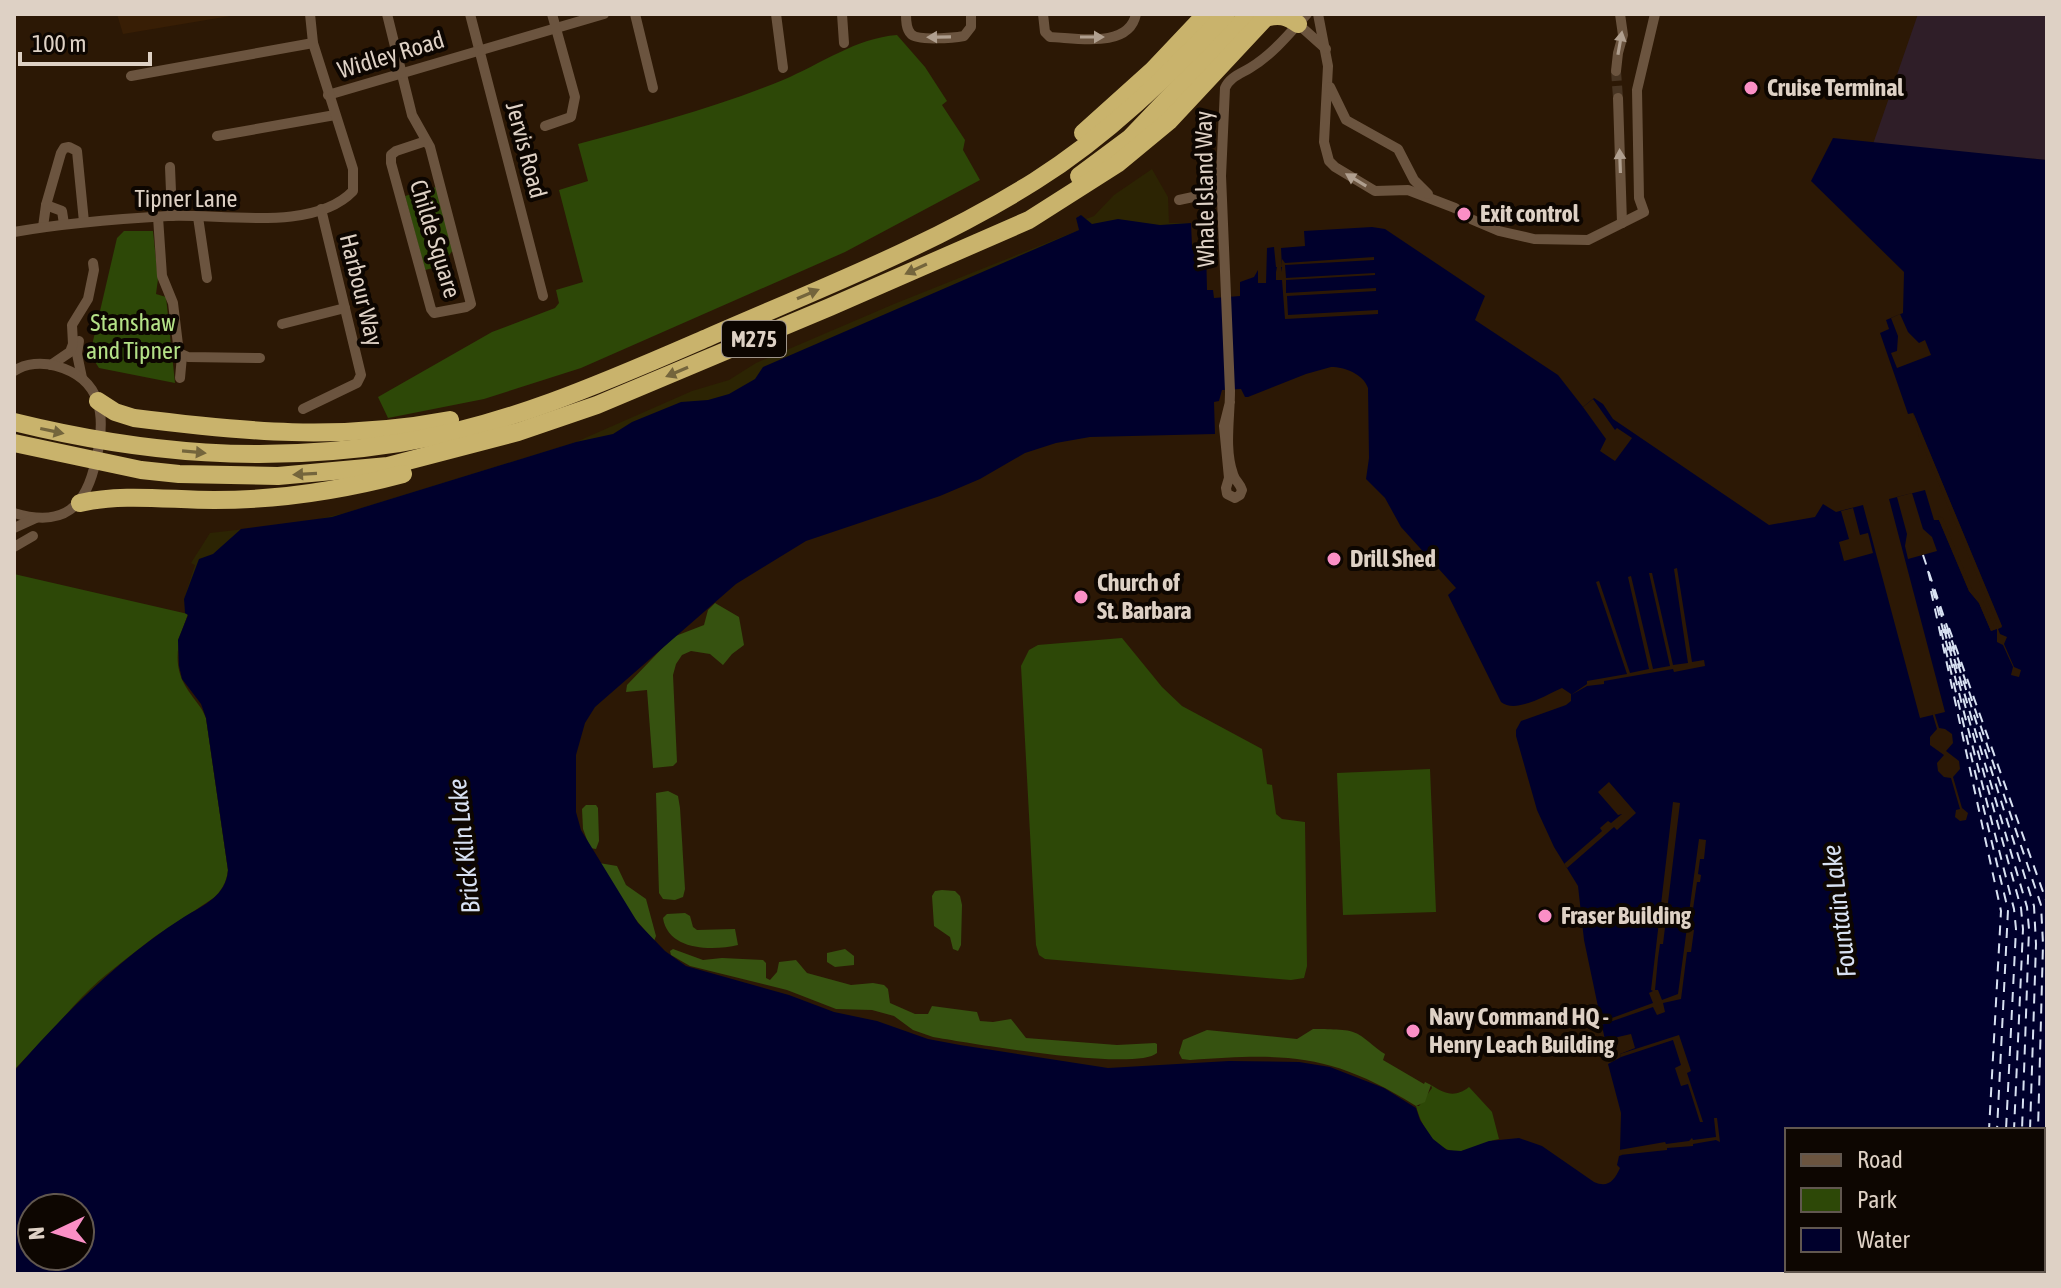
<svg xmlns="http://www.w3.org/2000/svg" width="2061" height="1288" viewBox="0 0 2061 1288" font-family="'Asap Condensed',sans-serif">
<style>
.built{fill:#381e05}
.industrial{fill:#2f1e28}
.green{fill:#2d4807}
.forest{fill:#365210}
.sand{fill:#2c2403}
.water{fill:#00002c;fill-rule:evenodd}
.pier{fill:#2c1805}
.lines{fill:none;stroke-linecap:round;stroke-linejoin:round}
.ferry{stroke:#d8e1f2;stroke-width:2;stroke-dasharray:10 8;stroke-linecap:butt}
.street-tunnel{stroke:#473422;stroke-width:10;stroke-dasharray:10 5;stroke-linecap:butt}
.street{stroke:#6b543f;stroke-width:10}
.highway{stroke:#c9b36c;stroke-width:18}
.oneway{fill:#b09f8f}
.oneway2{fill:#74653c}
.poi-dot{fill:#fa8fc6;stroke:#0d0601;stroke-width:3}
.labels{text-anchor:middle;stroke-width:8;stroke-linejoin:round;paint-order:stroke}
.shield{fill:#0d0601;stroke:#9f948a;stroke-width:2}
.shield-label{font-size:22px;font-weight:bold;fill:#ded1c5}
.street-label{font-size:24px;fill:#ded1c5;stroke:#0d0601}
.poi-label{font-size:24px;font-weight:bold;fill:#ded1c5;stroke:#0d0601;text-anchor:start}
.park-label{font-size:24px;fill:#b4e187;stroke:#0d0601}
.water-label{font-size:26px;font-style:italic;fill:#d8e1f2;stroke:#0d0601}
</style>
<rect width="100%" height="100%" fill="#2c1805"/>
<path class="built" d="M117,14H242L123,34Z"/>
<path class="industrial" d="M1918,14H2047V160L1873,144Z"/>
<g class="green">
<path d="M897,35L925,67L947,101L942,105L965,140L963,150L980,180L845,252L581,368L484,399L388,418L378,397L492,332L555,308L559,303L556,290L583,282L559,190L588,181L578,144C647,126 717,107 783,80C821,64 856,38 897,35Z"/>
<path d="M436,187L453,250L434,275L433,268L425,270L405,196Z"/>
<path d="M124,231H153L158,279L156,294L166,297L175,383L99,368L90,354L117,238Z"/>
<path d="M14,574L188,614C179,638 171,663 186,687C193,699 201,705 206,718L228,870L227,881L218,895L155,937L99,981L14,1070Z"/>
<path d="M1122,638L1162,687L1182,706L1262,749L1267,784L1272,785L1276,814L1282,819L1305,822L1307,966L1304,978L1291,980L1045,959L1039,955L1036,945L1021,666L1029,650L1038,645Z"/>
<path d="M1430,769L1436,912L1343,915L1337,773Z"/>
<path d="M1431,1085C1445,1094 1455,1098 1469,1087L1492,1112L1499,1139C1486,1141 1475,1149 1462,1151C1437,1155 1421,1126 1416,1106H1419L1432,1088Z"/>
</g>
<g class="forest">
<path d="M715,603L739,617L744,645L732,654L723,665L710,654L691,651L682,655L676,664L673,675L677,762L673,766L653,768L647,690L626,692L627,685L673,637L704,625L708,610Z"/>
<path d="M668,791L678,796L680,808L685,889L683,897L675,900L663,899L659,893L656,793Z"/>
<path d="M586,805H596L598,808L599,841L596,849L590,848L583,829L582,809Z"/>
<path d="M599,863L617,866L626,885L646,899L656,936L654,941L631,914Z"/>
<path d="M942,890L955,891L960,896L962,905L961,945L958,951L953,949L950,937L934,926L932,896L935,891Z"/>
<path d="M685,913L690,916L693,927L697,930L735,929L738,945C713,951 668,951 663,918L667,914Z"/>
<path d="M673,949L703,960L722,958L763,960L766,963V978L770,980L777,972L779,962L796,960L807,973L851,985L873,983L884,985L888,989L890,1003L915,1014H928L932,1006L977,1012L980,1021L993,1022L1011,1019L1026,1038L1117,1045L1155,1043L1157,1044V1053C1135,1072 969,1043 933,1037L913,1030L894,1016L872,1010L836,1009L787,990L690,966L671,955L670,951Z"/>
<path d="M845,949L854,956V965L835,967L827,962V953Z"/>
<path d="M1313,1029C1322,1029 1346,1029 1353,1032C1365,1036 1374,1048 1385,1054L1383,1060L1424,1084L1425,1082L1431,1085L1425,1102L1416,1106C1332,1053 1286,1053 1190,1060L1182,1059L1179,1053L1183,1040L1207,1030L1297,1039Z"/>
</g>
<path class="sand" d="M1152,169L1168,197L1169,223H1191L254,879L14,1102V1070C39,1049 59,1021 82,997C103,975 129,957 153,938C179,919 225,905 228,870L206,718L201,704L182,679L179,666L178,640L188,615L185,613L184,599L195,565L191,563L210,533L305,522L345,513L576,442L692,391L729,380L756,363L894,304L1079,230L1076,218L1081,215L1086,219L1094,216L1114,195Z"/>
<path class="water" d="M1833,138L2047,160V1274H14V1071C65,1013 118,959 184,917C204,905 226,896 228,870L206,718L201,704L182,679L179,666L178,640L188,615L185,613L184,599L199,559L213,554L241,529L332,517L576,442L613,434L632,422L681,402L708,400L729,394L755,379L763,367L1079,230L1076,218L1081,215L1092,224L1118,219L1160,225L1191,223L1192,246H1206L1207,290H1213L1214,298L1240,296V282L1254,277L1258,270V283H1266L1267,248L1274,247L1276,267H1282L1281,248L1305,246L1304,231L1372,227L1385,229L1485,296L1475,320L1558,375L1583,407L1594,398L1603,404L1613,419L1769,525L1815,517L1823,504L1836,512L1863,505L1920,718L1945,712L1889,499L1925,490L1934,520H1939L1969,591L1979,603L1991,631L2002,626L1913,413L1908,414L1880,333L1889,329L1886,320L1903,313L1904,272L1811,181ZM1331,367C1345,367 1363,374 1368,388L1369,458L1366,479L1385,498L1401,527L1456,588L1448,595L1501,702C1516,714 1546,695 1562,688L1571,694V701L1566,705L1521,721L1516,730V736L1537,810L1554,847L1578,886L1584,940L1605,1040L1631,1034L1635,1048L1620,1054L1621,1057L1608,1064L1621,1113L1620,1150L1622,1155L1619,1156L1617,1165L1620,1168C1614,1181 1608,1188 1594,1182L1542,1146L1519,1138L1489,1141L1461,1151L1447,1150L1433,1139L1420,1120L1416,1108L1384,1088L1330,1067L1299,1062L1229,1061L1108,1068L960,1045L928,1039L877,1021L834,1012L789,995L686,966L665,951L638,923L581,830L576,812V755L585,723L595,707L736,584L806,541L940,496L980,479L1025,453L1056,443L1090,437L1215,434L1214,402L1219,401L1222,390L1241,389L1245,397H1248L1306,374ZM1787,1130H2043V1270H1787ZM32,1208H80V1256H32Z"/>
<g class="pier">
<path d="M1374,257V260L1285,265L1286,278L1375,273V275L1286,280V293L1376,288V291L1287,296L1288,315L1378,310V314L1285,319L1282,280H1276V272L1277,267H1281L1282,272V259L1285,263Z"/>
<path d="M1900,314L1908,332L1919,343L1925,340L1931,355L1897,368L1891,353L1897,351L1898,336L1891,318Z"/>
<path d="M1593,399L1615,430L1617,428L1632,438L1615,461L1600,451L1606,439L1583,407Z"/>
<path d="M1913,412L2002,627L1998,629L2000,634L2007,637L2004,644L2014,667L2021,670L2019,677L2011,675L2013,667L2003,645L1997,642V629L1991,631L1979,603L1969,591L1939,520L1938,516L1943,518L1972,589L1983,601L1994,626L1997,624L1919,437Z"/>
<path d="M1912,493L1923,529L1932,537L1937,551L1908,559L1905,546L1907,534L1897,497Z"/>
<path d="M1853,508L1860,535L1868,533L1873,553L1844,561L1839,542L1849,539L1841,511Z"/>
<path d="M1677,568L1692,662L1704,660L1705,666L1674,672L1673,669L1604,681V684L1587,686L1571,695L1587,684V681L1627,674L1596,582L1599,581L1630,673L1649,669L1628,577L1631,576L1653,669L1670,666L1649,573H1652L1673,665L1688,663L1674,569Z"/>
<path d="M1932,712H1934L1939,728L1945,729L1952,734L1953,743L1946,751L1959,761L1960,769L1953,777L1962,808L1968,813L1966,820L1960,821L1955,817L1956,810L1960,809L1951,778L1944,777L1938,771L1937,763L1944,755L1930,745V737L1937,729Z"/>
<path d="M1609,782L1636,813L1617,830L1614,827L1567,868L1564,864L1602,831L1600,828L1608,821L1611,823L1622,814L1618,815L1598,792Z"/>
<path d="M1673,802L1680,803L1663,944H1660L1658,958L1655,990H1658L1662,1000L1678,994L1699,839L1706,840L1704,859H1700L1698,874L1701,875L1700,882H1697L1690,929L1694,930L1691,952H1687L1681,999L1663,1003L1665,1012L1657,1015L1653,1007L1601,1025V1022L1653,1003L1649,993L1653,991L1651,990Z"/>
<path d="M1679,1035L1691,1071L1687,1073L1703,1122H1700L1688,1084L1681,1086L1675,1068L1681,1065L1673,1040L1621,1057L1620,1054Z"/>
<path d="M1714,1118H1717L1720,1142L1716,1140L1693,1144V1146L1667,1148V1150L1620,1155L1619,1150L1665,1142L1666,1144L1689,1141L1692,1138L1693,1140L1716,1137Z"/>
</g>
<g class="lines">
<g class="ferry">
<path d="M1923,555L2041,905L2043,944L2038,1130"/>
<path d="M1928,571L2014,909L2016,929L2006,1130"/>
<path d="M1934,590L2027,907L2029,929L2022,1130"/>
<path d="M1931,591L2001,911L1989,1130"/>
<path d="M1949,628L2047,903"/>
<path d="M1944,629L2021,908L2023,929L2014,1130"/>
<path d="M1947,629L2034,906L2036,944L2030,1130"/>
<path d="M1941,630L2008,910L1997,1130"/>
<path d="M1982,1274V1270"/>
<path d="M1991,1274V1270"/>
<path d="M2000,1274V1270"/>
<path d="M2009,1274V1270"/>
<path d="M2017,1274L2018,1270"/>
<path d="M2026,1274V1270"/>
<path d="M2035,1274V1270"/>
<path d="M2044,1274L2047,1095"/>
</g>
<g class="street-tunnel">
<path d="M1616,71L1618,98"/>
<path d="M1455,208L1473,220"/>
</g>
<g class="street">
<path d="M387,14L412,115L430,147L471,304L466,307L434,313L431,309L391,163V155L396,151L426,141"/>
<path d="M470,14L543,296"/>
<path d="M635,14L653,88"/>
<path d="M776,14L783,68"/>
<path d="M842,14L844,43"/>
<path d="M906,14C906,20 906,29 911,34C917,41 954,38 964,36L971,27V14"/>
<path d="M1043,14L1045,32L1050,37C1077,38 1129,49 1136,14"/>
<path d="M1318,14L1328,66L1324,142L1329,161L1335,167L1375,191L1408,190L1455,208"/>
<path d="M1298,24L1326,49"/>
<path d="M1616,71L1618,53L1623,35L1620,14"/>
<path d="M131,76L313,43"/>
<path d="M1330,87L1346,120L1398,149L1414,180L1428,194"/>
<path d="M328,95L604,14"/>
<path d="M1618,98L1622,223"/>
<path d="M545,126L571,117L575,97L552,14"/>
<path d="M217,136L335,115"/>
<path d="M170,167L172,216"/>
<path d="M1179,200L1221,191"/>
<path d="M46,205L62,211L64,224"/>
<path d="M158,217L162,276L173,303L179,353L188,357L260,358"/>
<path d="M198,217L207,278"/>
<path d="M1473,220L1499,231L1534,239L1588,240L1644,212L1639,198L1637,90L1655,14"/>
<path d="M43,227L46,205L61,153L64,148L69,147L77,151L84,222"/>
<path d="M14,232C65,223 116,219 168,216C219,213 313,233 353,191V169L313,43L310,14"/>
<path d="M282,324L345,308"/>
<path d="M79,341L77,354L82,378"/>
<path d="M51,365L70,352L73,344L72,325L88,299L94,270L93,263"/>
<path d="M14,371C26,363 42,362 56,366C104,379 106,418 96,460C86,507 64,528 14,513"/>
<path d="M180,378L182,356"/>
<path d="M1230,402L1224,426L1229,478L1226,488L1227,494L1235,498L1240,495L1242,490C1240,483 1235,481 1233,474C1224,449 1230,418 1230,391L1221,176L1225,88C1230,77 1240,74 1250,68C1272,55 1290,33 1307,14"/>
<path d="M303,409L357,383L361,375L321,209"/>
<path d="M14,528L36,518"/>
<path d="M14,547L33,536"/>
</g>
<g class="highway">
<path d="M1265,18C1279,14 1287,16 1298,24"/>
<path d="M1083,133L1153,70L1206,14"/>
<path d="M1079,176L1130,138L1249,14"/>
<path d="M98,401L115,412L134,418C245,432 339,441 450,420"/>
<path d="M14,422C144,454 266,464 399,443C507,426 610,380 709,337C819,289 933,245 1035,181C1108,135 1168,76 1226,14"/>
<path d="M14,443L141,470L179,474L278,476L388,466L518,432L597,405L830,307L1029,220L1117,164L1169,121L1269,14"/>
<path d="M80,503C123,493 170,500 214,500C276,500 343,490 403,474"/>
</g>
</g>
<defs><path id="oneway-solid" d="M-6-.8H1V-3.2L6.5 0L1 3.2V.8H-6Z" transform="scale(2)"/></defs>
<g class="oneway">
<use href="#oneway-solid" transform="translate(939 37) rotate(179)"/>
<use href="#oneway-solid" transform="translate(1092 37)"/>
<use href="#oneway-solid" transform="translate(1620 43) rotate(-80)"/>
<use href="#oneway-solid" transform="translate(1620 161) rotate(-92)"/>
<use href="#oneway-solid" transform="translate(1356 180) rotate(-149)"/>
</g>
<g class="oneway2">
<use href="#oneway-solid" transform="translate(916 269) rotate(155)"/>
<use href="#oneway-solid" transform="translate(808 294) rotate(-23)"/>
<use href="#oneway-solid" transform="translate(677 372) rotate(157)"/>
<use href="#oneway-solid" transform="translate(52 431) rotate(12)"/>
<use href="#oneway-solid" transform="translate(194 452) rotate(5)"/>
<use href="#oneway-solid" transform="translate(305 474) rotate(177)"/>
</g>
<g class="poi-dot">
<circle cx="1751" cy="88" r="8"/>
<circle cx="1464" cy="214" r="8"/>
<circle cx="1334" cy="559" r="8"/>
<circle cx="1081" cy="597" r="8"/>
<circle cx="1545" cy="916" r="8"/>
<circle cx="1413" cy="1031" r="8"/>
</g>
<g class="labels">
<rect class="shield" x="722" y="321" width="64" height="36" rx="6"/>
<g class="shield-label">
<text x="754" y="347">M275</text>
</g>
<g class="street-label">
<text transform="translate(391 55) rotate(-17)" y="8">Widley Road</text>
<text transform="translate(526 150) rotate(75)" y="8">Jervis Road</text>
<text transform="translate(1205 189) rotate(-91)" y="8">Whale Island Way</text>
<text x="186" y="207">Tipner Lane</text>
<text transform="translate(435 239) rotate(73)" y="8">Childe Square</text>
<text transform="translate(361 290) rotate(76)" y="8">Harbour Way</text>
</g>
<g class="poi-label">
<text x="1767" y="96">Cruise Terminal</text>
<text x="1480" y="222">Exit control</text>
<text x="1350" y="567">Drill Shed</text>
<text x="1097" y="591">Church of<tspan x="1097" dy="28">St. Barbara</tspan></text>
<text x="1561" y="924">Fraser Building</text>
<text x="1429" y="1025">Navy Command HQ -<tspan x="1429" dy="28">Henry Leach Building</tspan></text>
</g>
<g class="park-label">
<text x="133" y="331">Stanshaw<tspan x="133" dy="28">and Tipner</tspan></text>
</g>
<g class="water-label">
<text transform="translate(464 846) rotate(-96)" y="9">Brick Kiln Lake</text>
<text transform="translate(1839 911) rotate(-97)" y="9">Fountain Lake</text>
</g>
</g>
<rect width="2061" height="1288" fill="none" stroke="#ded1c5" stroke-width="32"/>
<rect x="1785" y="1128" width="260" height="144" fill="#0d0601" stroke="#61574f" stroke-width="2"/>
<rect x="1801" y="1154" width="40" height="12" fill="#6b543f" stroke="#61574f" stroke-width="2"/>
<text x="1857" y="1168" font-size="24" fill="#ded1c5">Road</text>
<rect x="1801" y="1188" width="40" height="24" fill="#2d4807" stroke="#61574f" stroke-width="2"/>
<text x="1857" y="1208" font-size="24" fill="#ded1c5">Park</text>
<rect x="1801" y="1228" width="40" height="24" fill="#00002c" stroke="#61574f" stroke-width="2"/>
<text x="1857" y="1248" font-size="24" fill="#ded1c5">Water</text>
<g transform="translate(56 1232) rotate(266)"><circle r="38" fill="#0d0601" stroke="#61574f" stroke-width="2"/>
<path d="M0-6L14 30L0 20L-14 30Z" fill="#fa8fc6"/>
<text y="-12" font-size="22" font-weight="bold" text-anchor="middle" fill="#ded1c5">N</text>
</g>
<path d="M20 52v12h130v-12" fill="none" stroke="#ded1c5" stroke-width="4"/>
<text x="32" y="52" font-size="24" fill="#ded1c5" stroke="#0d0601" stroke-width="6" paint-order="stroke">100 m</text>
</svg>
